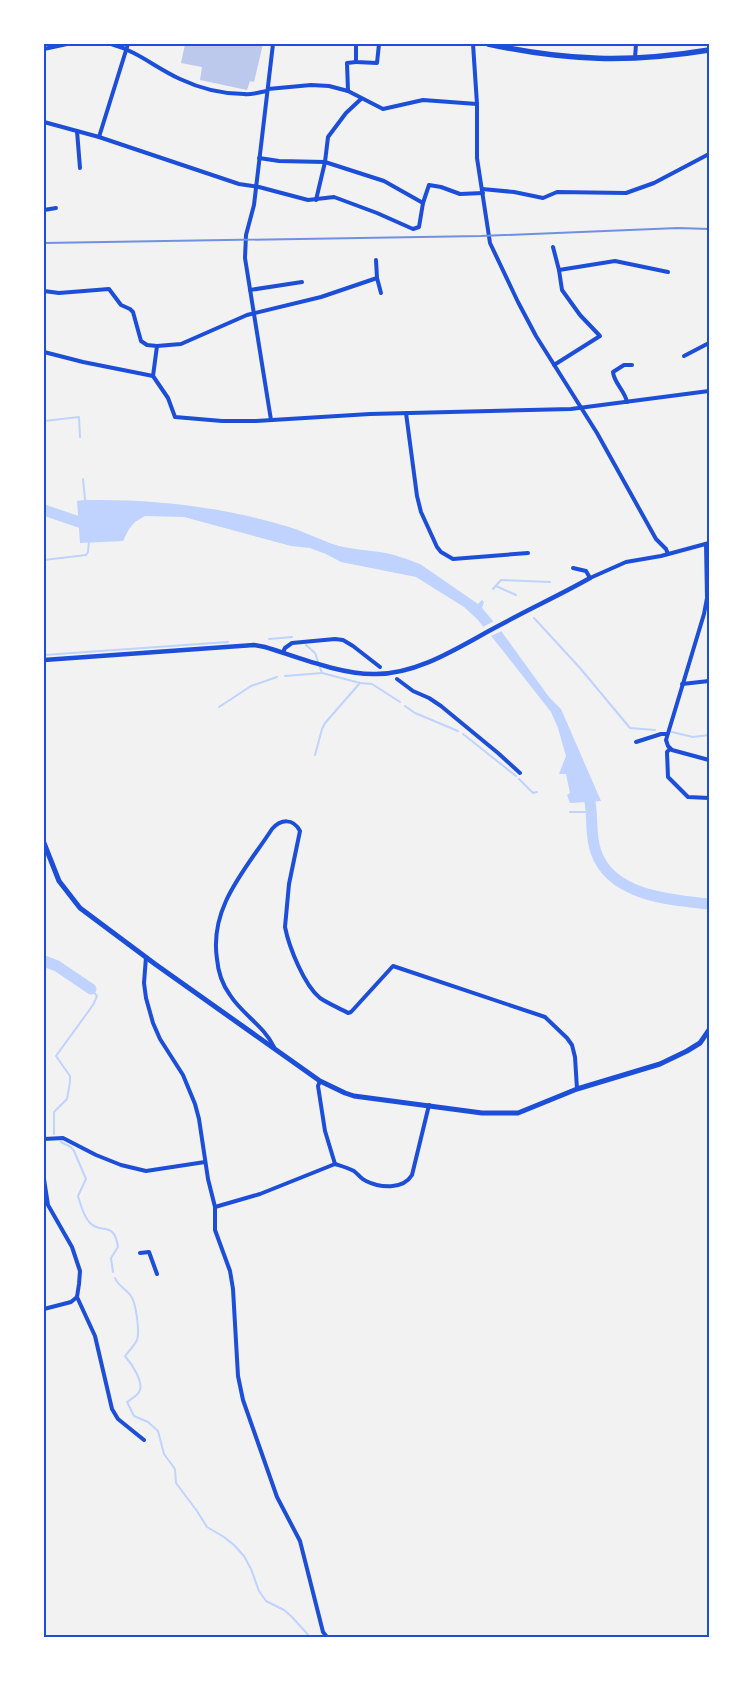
<svg xmlns="http://www.w3.org/2000/svg" width="753" height="1681" viewBox="0 0 753 1681" font-family="Poppins,sans-serif">
<style>
.water{fill:#bfd3fe}
.pier{fill:#f2f2f2}
.lines{fill:none;stroke-linecap:round;stroke-linejoin:round}
.stream{stroke:#bfd3fe;stroke-width:2}
.river{stroke:#bfd3fe;stroke-width:11}
.building{fill:#bdc9ec}
.minor{stroke:#1d4ed8;stroke-width:4}
.tertiary{stroke:#1d4ed8;stroke-width:4.5}
.secondary{stroke:#1d4ed8;stroke-width:5}
.primary{stroke:#1d4ed8;stroke-width:5.5}
.rail{stroke:#7290e2;stroke-width:2}
.neatline{fill:none;stroke:#1d4ed8;stroke-width:2}
</style>
<rect width="100%" height="100%" fill="#f2f2f2"/>
<path class="water" d="M84,497L87,500C156,499 223,507 289,527C306,532 322,541 339,546C352,549 366,550 380,552C393,554 407,559 420,564L478,604L482,600L484,602L482,608L499,628L549,697L561,709L601,801L570,803L567,795L570,793L566,774H559L566,756L558,728L551,712L496,642L477,619L464,607L416,577L341,562L326,554L310,548L291,546L184,517L145,516L135,522L129,529L123,541L80,543L77,501L84,500Z"/>
<path class="pier" d="M496,620L504,630L489,637L481,628Z"/>
<g class="lines">
<g class="stream">
<path d="M44,421L79,417L80,437"/>
<path d="M83,479L85,499"/>
<path d="M44,560L86,555L88,552L89,541"/>
<path d="M496,586L516,595"/>
<path d="M493,589L501,580L550,582"/>
<path d="M534,618L580,668L630,728L655,730"/>
<path d="M269,639L292,637"/>
<path d="M306,645L315,653L322,673L360,683L372,684L400,702"/>
<path d="M44,655L228,642"/>
<path d="M285,676L322,673"/>
<path d="M405,706L415,713L458,731"/>
<path d="M219,707L251,686L277,677"/>
<path d="M672,732L693,737L709,735"/>
<path d="M463,734L516,776"/>
<path d="M315,755L322,729L325,723L360,683"/>
<path d="M519,779L533,793L537,792"/>
<path d="M570,812H590"/>
<path d="M54,1134V1112L67,1099L70,1082V1076L56,1056L93,1005L97,996L91,989"/>
<path d="M61,1142L71,1147L74,1151L86,1179L78,1196C81,1205 83,1216 90,1223C102,1235 114,1220 118,1247L111,1258L113,1272"/>
<path d="M115,1278C118,1286 126,1289 131,1296C136,1303 140,1332 137,1340C134,1346 129,1351 125,1356C131,1363 145,1383 139,1392C137,1396 131,1399 127,1402L134,1416L148,1422L158,1431L164,1454L175,1469L176,1483L197,1511L207,1527L224,1537L234,1545L244,1556L251,1569L259,1591L266,1601L284,1610L292,1617L310,1637"/>
</g>
<g class="river">
<path d="M44,510L79,522L92,515"/>
<path d="M584,788C586,792 589,797 590,802C593,819 590,836 596,852C611,896 671,900 709,904"/>
<path d="M44,961L57,966L91,989"/>
</g>
</g>
<path class="building" d="M185,44H263L254,82L250,81L247,90L200,80L202,67L181,63Z"/>
<g class="lines">
<g class="minor">
<path d="M111,44C137,51 156,68 180,79C199,88 223,94 244,94C252,95 260,92 267,91"/>
<path d="M356,44V62L377,63L379,44"/>
<path d="M473,44L477,104V158L490,243L518,302L536,336L597,433L656,539L666,549L668,554"/>
<path d="M44,49L67,44"/>
<path d="M635,58L636,44"/>
<path d="M268,89L311,85L329,86L348,91L383,109L423,100L477,104"/>
<path d="M348,91L347,63L356,62"/>
<path d="M44,122L99,137L239,184L259,187L308,200L334,197L377,213L413,229L419,227L423,203L429,185L441,187L460,194L483,193"/>
<path d="M77,131L80,168"/>
<path d="M99,137L128,44"/>
<path d="M259,158L279,161L325,162L384,181L423,203"/>
<path d="M482,189L514,192L543,198L557,192L626,193L654,183L709,154"/>
<path d="M316,200L325,162L328,137L346,113L361,99"/>
<path d="M44,210L56,208"/>
<path d="M553,247L559,270"/>
<path d="M376,260L377,278L381,293"/>
<path d="M250,290L302,282"/>
<path d="M44,291L59,293L109,289L121,305L130,309L133,312L141,341L147,345L157,346L181,344L247,315L321,297L377,278"/>
<path d="M44,352L83,362L153,376L168,398L175,417L222,421H256L370,414L571,409L709,391"/>
<path d="M684,356L709,343"/>
<path d="M554,365L600,336L580,315L562,290L559,270L615,261L668,272"/>
<path d="M153,376L157,346"/>
<path d="M627,402C625,391 614,383 613,372L624,365H632"/>
<path d="M406,413L417,496L421,512L437,547L441,552L453,559L528,553"/>
<path d="M271,420L245,258L246,235L254,205L273,44"/>
<path d="M706,544L707,598L704,614L666,740L668,746L672,750L709,760"/>
<path d="M573,568L586,571L590,578L626,562L661,556L709,543"/>
<path d="M283,652L285,648L292,643L335,639L343,640L353,646L380,667"/>
<path d="M397,679L413,691L429,698L441,706L498,753L520,773"/>
<path d="M682,684L709,681"/>
<path d="M636,742L661,734H667"/>
<path d="M670,749L667,752L668,777L688,797L709,798"/>
<path d="M146,957L144,983L146,998L153,1023L160,1039L183,1075L195,1104L199,1119L208,1179L215,1207V1230L230,1271L233,1289L238,1376L243,1400L277,1497L300,1541L323,1632L327,1637"/>
<path d="M274,1047C264,1026 242,1014 230,995C222,984 218,971 217,959C209,907 246,869 272,829C281,819 293,818 300,831L289,884L285,927C289,947 304,985 320,998C329,1004 339,1008 348,1013L351,1012L393,966L545,1017L567,1038L572,1045L575,1057L577,1089"/>
<path d="M320,1081L318,1086L325,1131L335,1164"/>
<path d="M44,1139L63,1138L96,1155L121,1165L146,1171L205,1162"/>
<path d="M44,1179L48,1205L72,1247L80,1271L79,1284L77,1297L95,1336L112,1409L118,1419L144,1440"/>
<path d="M215,1207L260,1194L335,1164C341,1166 348,1168 354,1171C358,1174 361,1179 366,1181C380,1188 403,1190 412,1175L429,1105"/>
<path d="M140,1253L149,1252L157,1274"/>
<path d="M44,1309L71,1302L77,1297"/>
</g>
<path class="tertiary" d="M44,660L254,645L265,647C297,657 342,675 376,674C421,674 463,644 502,624C531,608 562,594 590,578"/>
<path class="secondary" d="M44,843L59,881L80,908L155,964L320,1081L345,1093L354,1096L482,1113H518L577,1089L660,1064L687,1051L700,1043L709,1030"/>
<path class="primary" d="M488,44C566,61 630,63 709,50"/>
<path class="rail" d="M44,243L481,236L678,228L709,229"/>
</g>
<rect width="753" height="1681" fill="none" stroke="#ffffff" stroke-width="90"/>
<rect x="45" y="45" width="663" height="1591" class="neatline"/>
</svg>
